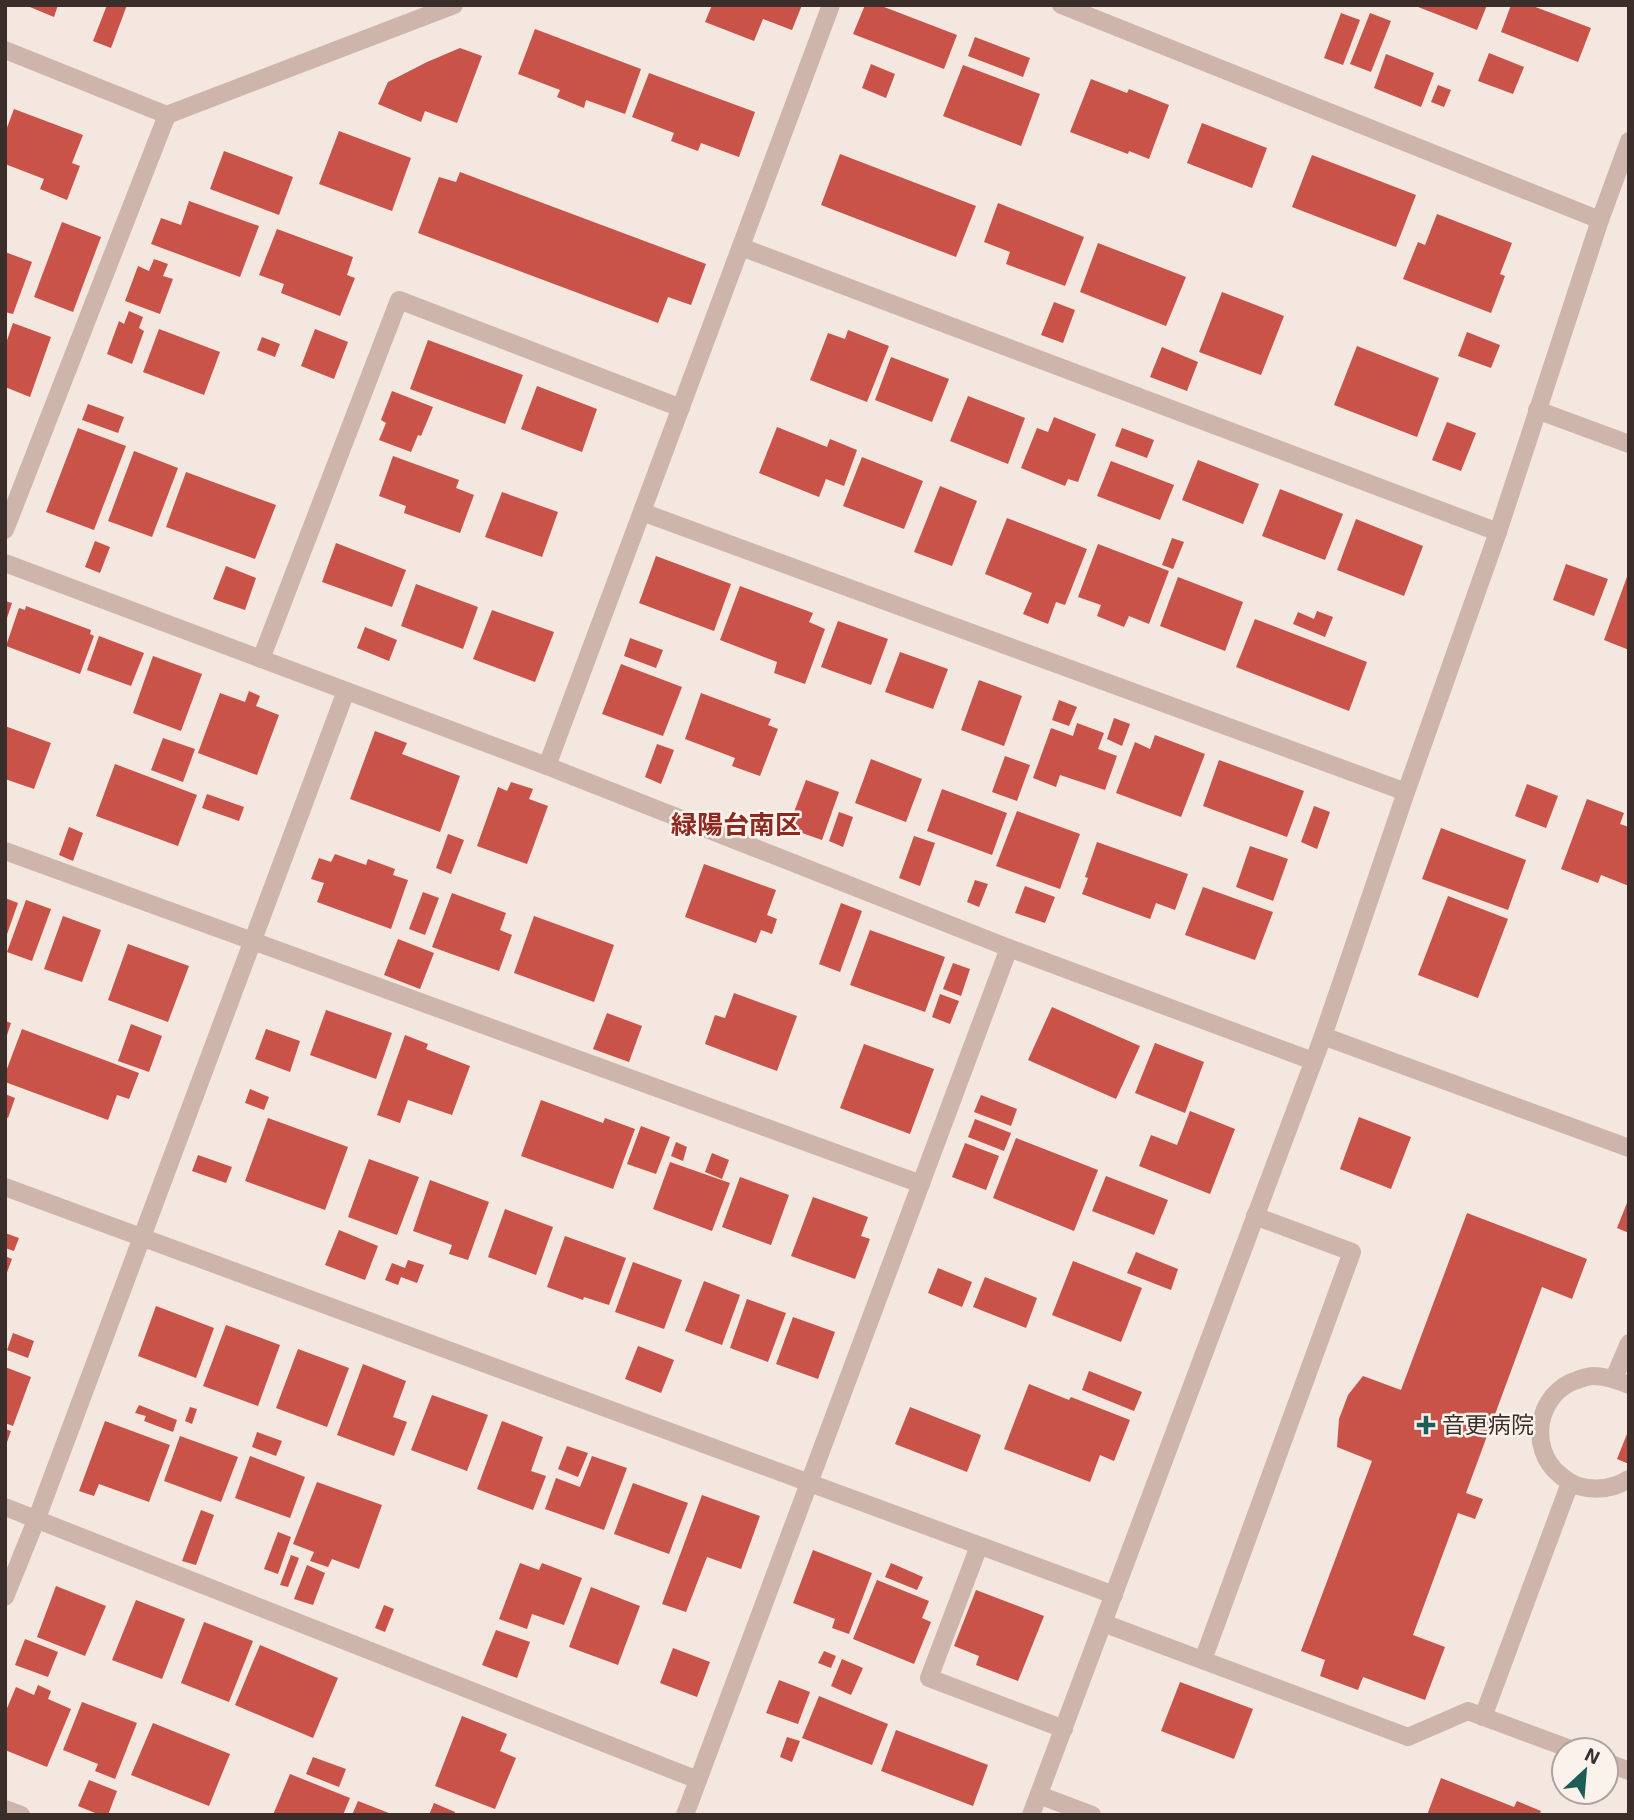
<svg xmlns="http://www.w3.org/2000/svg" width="1634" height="1820" viewBox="0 0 1634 1820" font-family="'Exo 2','Noto Sans JP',sans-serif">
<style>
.building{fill:#c95348}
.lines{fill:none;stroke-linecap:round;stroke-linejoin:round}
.service{stroke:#cdb5ab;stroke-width:18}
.minor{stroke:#cdb5ab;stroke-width:18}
.poi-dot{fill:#1e5d57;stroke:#fbf2ec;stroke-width:2.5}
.labels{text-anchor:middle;stroke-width:5;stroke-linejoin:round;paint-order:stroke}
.poi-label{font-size:23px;fill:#3a2d2a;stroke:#fbf2ec;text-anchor:start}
.quarter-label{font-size:26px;font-weight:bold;fill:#8c2921;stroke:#fbf2ec}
</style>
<rect width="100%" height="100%" fill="#f4e7df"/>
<g class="building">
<path d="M25,5H58L54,17Z"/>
<path d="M107,5H127L111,48L93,41Z"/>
<path d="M712,5H802L792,30L763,19L754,41L705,22Z"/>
<path d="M865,5H879L957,35L944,69L853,34Z"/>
<path d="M1413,5H1487L1477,30Z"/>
<path d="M1511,5H1530L1591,28L1578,62L1501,32Z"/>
<path d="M1341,13L1360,20L1343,65L1324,58Z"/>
<path d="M1370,13L1391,21L1371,72L1350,64Z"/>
<path d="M535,29L641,69L625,114L586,100L584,108L557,97L560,90L518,74Z"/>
<path d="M975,37L1030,58L1023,77L968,56Z"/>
<path d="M460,48L482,56L457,123L425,111L421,122L378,104L388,82L427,62Z"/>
<path d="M1489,53L1524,67L1513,94L1478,81Z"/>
<path d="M1386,54L1434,73L1421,107L1374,88Z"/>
<path d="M871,64L895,74L886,98L862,88Z"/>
<path d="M963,65L1040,94L1021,146L943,116Z"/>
<path d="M649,73L755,112L739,157L701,143L698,151L671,141L674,133L632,117Z"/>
<path d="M1091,79L1127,93L1129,89L1169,105L1149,159L1129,151L1128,154L1070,132Z"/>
<path d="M1438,85L1451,90L1444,107L1431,102Z"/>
<path d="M14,109L83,135L72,163L80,166L67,200L40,189L44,179L5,164V133Z"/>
<path d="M1202,123L1267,148L1252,188L1187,163Z"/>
<path d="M339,131L411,158L392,211L319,184Z"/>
<path d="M224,151L293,177L279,215L210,189Z"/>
<path d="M840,154L976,206L956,257L821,205Z"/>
<path d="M1312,155L1416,195L1396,247L1292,207Z"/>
<path d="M460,172L706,264L691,305L668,297L658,323L418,233L439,177L456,182Z"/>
<path d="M189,201L259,226L240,277L151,244L161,218L181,225Z"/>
<path d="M998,203L1084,237L1065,286L1006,264L1010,252L984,242Z"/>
<path d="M1437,214L1512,243L1500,274L1505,276L1491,313L1403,279L1418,242L1425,245Z"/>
<path d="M62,222L101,237L73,312L34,297Z"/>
<path d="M277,229L353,257L347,275L355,278L340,316L281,293L284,284L259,275Z"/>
<path d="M1098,243L1186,277L1166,326L1080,292Z"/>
<path d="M5,252L32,262L13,314L5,312Z"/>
<path d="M154,259L168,264L163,276L173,279L160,314L125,301L138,266L149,271Z"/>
<path d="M1222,292L1284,316L1261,375L1199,352Z"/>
<path d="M1054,302L1075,310L1063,343L1041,335Z"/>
<path d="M129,311L143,317L139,328L144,331L132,364L107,354L119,321L124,324Z"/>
<path d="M13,323L51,337L30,397L5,387V346Z"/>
<path d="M159,329L220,352L204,395L143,372Z"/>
<path d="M315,329L348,342L334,379L301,366Z"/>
<path d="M848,330L889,346L867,402L810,380L828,333L845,339Z"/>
<path d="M1467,332L1500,345L1491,368L1458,356Z"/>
<path d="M262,337L280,344L275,357L257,350Z"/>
<path d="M428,340L523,375L505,424L410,389Z"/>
<path d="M1357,346L1439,378L1417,437L1334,405Z"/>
<path d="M1162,347L1198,362L1187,391L1150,377Z"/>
<path d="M891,357L949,379L932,422L875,400Z"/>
<path d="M537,386L597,409L582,452L521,429Z"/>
<path d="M392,391L433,407L421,436L418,435L411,452L379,440L386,423L381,420Z"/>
<path d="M968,396L1025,418L1008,464L950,441Z"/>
<path d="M88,404L124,417L118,433L82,420Z"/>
<path d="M1054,417L1096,434L1078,482L1068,479L1065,486L1021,468L1037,428L1048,432Z"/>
<path d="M1447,422L1476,433L1461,471L1432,460Z"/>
<path d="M777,427L827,447L830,439L857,450L844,486L826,479L819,497L759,473Z"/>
<path d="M78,428L126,446L94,530L46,512Z"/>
<path d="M1122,428L1154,440L1147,458L1115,446Z"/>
<path d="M134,451L178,468L152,537L108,521Z"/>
<path d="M393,456L459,480L456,488L474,495L460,533L404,513L406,506L379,496Z"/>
<path d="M862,457L923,481L904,529L843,506Z"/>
<path d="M1198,460L1259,484L1243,524L1182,500Z"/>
<path d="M1111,461L1174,485L1160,520L1097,496Z"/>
<path d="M186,472L276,505L255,559L166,527Z"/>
<path d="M940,486L977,501L952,566L914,552Z"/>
<path d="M1280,489L1343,514L1325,560L1262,536Z"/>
<path d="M502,492L558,512L542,557L485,537Z"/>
<path d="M1007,518L1087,549L1065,605L1056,602L1048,624L1023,614L1032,593L985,574Z"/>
<path d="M1356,519L1423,546L1404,596L1337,570Z"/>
<path d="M1172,538L1184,542L1173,569L1162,565Z"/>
<path d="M95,541L110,547L100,573L85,567Z"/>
<path d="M336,543L406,570L392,607L322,582Z"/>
<path d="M1098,544L1169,571L1149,624L1129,616L1124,627L1097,616L1101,605L1078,597Z"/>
<path d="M656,556L731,584L714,631L639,603Z"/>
<path d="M1566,564L1608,579L1594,616L1553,600Z"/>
<path d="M226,566L256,578L245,610L213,599Z"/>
<path d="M1628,574H1629V650L1604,640Z"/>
<path d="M1178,577L1243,602L1225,651L1160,626Z"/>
<path d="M416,584L478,607L463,649L401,626Z"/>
<path d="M740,586L813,613L809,622L825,629L805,684L774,673L777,662L720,640Z"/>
<path d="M5,601L12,603L6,621H5Z"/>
<path d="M26,606L91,630L90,634L94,636L80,674L6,646L19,608L25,610Z"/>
<path d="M492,610L554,632L535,682L473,659Z"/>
<path d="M1317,611L1333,617L1325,637L1293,624L1298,612L1314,619Z"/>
<path d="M1255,619L1367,662L1349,711L1236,667Z"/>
<path d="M838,621L888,639L871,685L821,667Z"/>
<path d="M365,627L397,640L389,661L357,648Z"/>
<path d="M99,636L144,653L131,686L87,670Z"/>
<path d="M630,638L663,650L656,668L624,656Z"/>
<path d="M900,652L948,669L933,709L885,692Z"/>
<path d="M153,656L202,674L181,731L133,713Z"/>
<path d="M621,664L682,687L663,736L602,714Z"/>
<path d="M979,680L1022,696L1004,746L961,730Z"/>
<path d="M249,691L260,696L256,706L279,715L257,775L198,753L220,693L245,702Z"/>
<path d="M701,693L771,719L768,725L778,729L760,776L732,766L735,758L685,739Z"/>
<path d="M1059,700L1077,707L1069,726L1052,720Z"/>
<path d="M1114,718L1130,724L1122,746L1107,739Z"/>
<path d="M1077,723L1104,733L1098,749L1117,756L1105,790L1060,775L1056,787L1033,778L1051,728L1073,736Z"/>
<path d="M5,726L51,743L34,789L5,779Z"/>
<path d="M375,731L407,743L402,754L460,776L440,832L350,799Z"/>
<path d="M1155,735L1205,754L1181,817L1116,793L1135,742L1150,749Z"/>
<path d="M163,738L195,749L183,782L151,770Z"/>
<path d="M657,744L674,750L661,784L645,777Z"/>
<path d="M1005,756L1030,765L1017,801L992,792Z"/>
<path d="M871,759L922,779L906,822L855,803Z"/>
<path d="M1219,760L1304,791L1287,837L1203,806Z"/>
<path d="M115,764L197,795L178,846L96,816Z"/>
<path d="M806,780L839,792L822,840L788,828Z"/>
<path d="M511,782L533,789L529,799L548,806L527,864L477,846L498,787L507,791Z"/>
<path d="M1527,784L1558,796L1546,828L1515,816Z"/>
<path d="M942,789L1007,813L992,855L927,831Z"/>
<path d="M207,794L244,807L239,821L202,808Z"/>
<path d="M1587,799L1624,813L1620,824L1629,827V886L1601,875L1598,883L1561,869Z"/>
<path d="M1314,806L1330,812L1317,849L1301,842Z"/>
<path d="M1017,811L1080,834L1060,889L996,866Z"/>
<path d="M839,812L853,817L843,847L829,841Z"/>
<path d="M69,827L83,833L73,861L59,855Z"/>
<path d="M1441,828L1526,860L1508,910L1422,879Z"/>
<path d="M448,834L464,840L451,874L436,868Z"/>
<path d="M914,836L935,843L920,886L899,878Z"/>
<path d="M1097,842L1188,874L1175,910L1156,903L1150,919L1082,894L1088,878L1085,877Z"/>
<path d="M1250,846L1288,859L1273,901L1236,887Z"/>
<path d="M335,854L366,865L368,859L395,869L393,875L408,880L391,929L317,902L324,883L311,879L319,858L331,862Z"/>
<path d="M704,864L776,890L767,915L777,919L772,934L761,930L756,943L685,917Z"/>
<path d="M975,880L988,884L979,907L967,902Z"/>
<path d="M1025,886L1055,897L1045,923L1015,913Z"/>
<path d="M1203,887L1273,912L1255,960L1185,935Z"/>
<path d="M423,892L439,898L425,935L409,929Z"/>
<path d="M452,893L506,913L500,930L512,935L499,971L432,947Z"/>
<path d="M1448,896L1508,919L1478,998L1418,975Z"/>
<path d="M5,898L18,903L6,937H5Z"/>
<path d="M26,900L51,909L32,961L7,952Z"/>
<path d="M841,903L862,911L840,972L819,964Z"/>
<path d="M63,916L101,930L82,982L44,969Z"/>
<path d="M534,916L614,945L594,1002L514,973Z"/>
<path d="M870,930L945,957L925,1012L850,985Z"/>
<path d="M398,939L434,953L420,989L384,975Z"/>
<path d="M128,944L189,966L168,1022L108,1000Z"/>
<path d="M953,963L970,969L961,996L943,989Z"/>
<path d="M734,993L797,1016L777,1071L705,1044L715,1015L725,1018Z"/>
<path d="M940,994L959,1001L950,1024L932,1017Z"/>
<path d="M1052,1007L1140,1046L1116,1099L1028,1060Z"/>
<path d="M326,1010L392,1033L376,1079L310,1055Z"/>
<path d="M607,1013L642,1026L629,1062L593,1049Z"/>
<path d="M5,1021L11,1023L6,1038H5Z"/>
<path d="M131,1024L162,1036L149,1072L118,1061Z"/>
<path d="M22,1029L139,1073L129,1099L117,1095L108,1120L5,1082V1074Z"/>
<path d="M266,1029L300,1041L290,1072L255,1059Z"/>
<path d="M405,1035L428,1044L426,1049L470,1066L452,1115L408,1100L400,1123L377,1115Z"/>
<path d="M1155,1043L1204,1062L1185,1113L1135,1093Z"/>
<path d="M864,1044L934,1069L910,1134L840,1108Z"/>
<path d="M250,1089L269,1097L264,1110L245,1103Z"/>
<path d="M5,1094L15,1098L8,1118L5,1117Z"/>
<path d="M981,1095L1017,1109L1011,1126L974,1112Z"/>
<path d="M541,1100L603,1123L605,1118L635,1129L613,1189L521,1156Z"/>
<path d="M1190,1111L1235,1129L1210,1194L1139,1166L1151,1135L1177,1145Z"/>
<path d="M1359,1117L1411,1137L1391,1189L1340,1169Z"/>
<path d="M268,1118L348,1147L325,1210L245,1181Z"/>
<path d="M975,1119L1011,1133L1004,1151L968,1137Z"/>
<path d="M641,1126L670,1137L656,1174L627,1164Z"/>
<path d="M1016,1138L1098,1170L1074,1231L993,1198Z"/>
<path d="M676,1142L687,1147L683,1161L671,1156Z"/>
<path d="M965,1143L999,1156L986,1190L952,1177Z"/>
<path d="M712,1153L729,1160L722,1179L705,1172Z"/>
<path d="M198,1155L232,1167L226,1183L192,1171Z"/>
<path d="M369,1159L419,1177L397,1235L348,1217Z"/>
<path d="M670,1162L730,1183L712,1231L653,1209Z"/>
<path d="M1106,1176L1168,1200L1154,1235L1092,1211Z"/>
<path d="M740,1177L789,1195L771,1245L722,1227Z"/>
<path d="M430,1180L489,1202L468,1260L449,1254L452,1245L413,1231Z"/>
<path d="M813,1197L868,1217L861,1236L870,1239L855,1279L791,1256Z"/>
<path d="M1629,1198V1233L1617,1228Z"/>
<path d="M505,1209L553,1227L536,1275L488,1257Z"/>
<path d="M1467,1213L1587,1259L1572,1299L1542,1287L1466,1493L1483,1499L1475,1519L1458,1513L1413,1635L1445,1647L1425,1700L1363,1677L1358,1690L1320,1676L1325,1660L1301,1651L1372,1461L1337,1447L1339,1419L1348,1395L1363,1376L1401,1390Z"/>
<path d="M339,1230L378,1246L365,1280L325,1265Z"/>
<path d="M5,1233L19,1238L14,1251L5,1248Z"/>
<path d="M565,1236L626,1258L609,1305L584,1297L583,1300L547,1287Z"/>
<path d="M1136,1252L1178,1269L1171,1290L1127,1273Z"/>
<path d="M5,1256L12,1259L6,1275H5Z"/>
<path d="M408,1260L424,1265L417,1283L401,1277L398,1285L385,1280L392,1263L405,1268Z"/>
<path d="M1073,1261L1142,1288L1121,1342L1052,1315Z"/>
<path d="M633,1262L682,1280L664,1329L615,1312Z"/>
<path d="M938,1268L972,1282L962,1307L928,1293Z"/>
<path d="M985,1277L1037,1298L1026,1328L973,1307Z"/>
<path d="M704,1281L740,1295L722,1345L685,1331Z"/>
<path d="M747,1299L786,1313L768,1362L730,1348Z"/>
<path d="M156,1306L214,1328L196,1378L138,1356Z"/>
<path d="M793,1317L835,1332L818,1379L776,1364Z"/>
<path d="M226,1325L280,1345L258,1406L203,1386Z"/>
<path d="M13,1333L34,1341L28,1358L7,1350Z"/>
<path d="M638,1346L674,1360L661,1393L625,1379Z"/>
<path d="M298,1349L349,1368L327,1427L276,1408Z"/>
<path d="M363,1364L406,1381L393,1417L407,1422L394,1456L337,1435Z"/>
<path d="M5,1367L31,1377L13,1426L5,1423Z"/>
<path d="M1089,1371L1142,1392L1134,1411L1082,1390Z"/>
<path d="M1029,1384L1069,1400L1071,1397L1130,1420L1114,1461L1100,1455L1090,1482L1004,1449Z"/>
<path d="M432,1395L488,1415L467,1471L411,1450Z"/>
<path d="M139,1405L177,1420L173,1432L144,1421L146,1416L135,1413Z"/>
<path d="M190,1407L197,1409L192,1424L185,1421Z"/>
<path d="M910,1407L981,1435L967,1472L895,1444Z"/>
<path d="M105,1421L170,1445L149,1502L99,1484L94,1496L79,1491Z"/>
<path d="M502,1421L543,1437L531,1471L546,1476L533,1510L477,1489Z"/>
<path d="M5,1429L11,1431L6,1445H5Z"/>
<path d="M1629,1429V1464L1617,1459Z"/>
<path d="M257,1432L282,1441L276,1456L252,1447Z"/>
<path d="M180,1436L238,1457L221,1502L164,1481Z"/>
<path d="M567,1446L588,1453L578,1477L558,1469Z"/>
<path d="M250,1456L305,1477L290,1518L235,1498Z"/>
<path d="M592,1456L627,1468L604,1530L545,1509L556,1478L580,1487Z"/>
<path d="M317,1482L382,1505L359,1569L332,1559L328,1567L310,1561L314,1552L293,1544Z"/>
<path d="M633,1483L688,1503L669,1554L614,1534Z"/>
<path d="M702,1495L760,1516L741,1569L707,1557L686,1612L662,1604Z"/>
<path d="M201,1510L214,1515L196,1565L182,1561Z"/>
<path d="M278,1532L291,1537L278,1574L264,1569Z"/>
<path d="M813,1550L872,1573L849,1634L832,1628L835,1619L793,1603Z"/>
<path d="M291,1555L299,1558L288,1587L280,1585Z"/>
<path d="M520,1563L539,1570L542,1563L582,1578L564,1625L532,1614L527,1629L499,1619Z"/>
<path d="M891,1563L923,1577L917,1590L885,1577Z"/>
<path d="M307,1565L325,1573L313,1605L294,1599Z"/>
<path d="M877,1580L929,1601L922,1618L931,1622L914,1664L853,1639Z"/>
<path d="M56,1586L106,1606L85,1656L37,1637Z"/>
<path d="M591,1587L640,1606L618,1665L569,1647Z"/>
<path d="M976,1590L1044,1616L1018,1681L976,1665L979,1656L954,1646Z"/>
<path d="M136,1600L185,1619L162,1679L112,1660Z"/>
<path d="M384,1605L394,1609L385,1632L375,1628Z"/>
<path d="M204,1622L253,1641L229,1702L181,1683Z"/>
<path d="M496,1630L530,1642L517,1678L482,1665Z"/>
<path d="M25,1639L58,1652L48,1677L15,1665Z"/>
<path d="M260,1645L338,1678L313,1738L235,1705Z"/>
<path d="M673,1648L710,1662L697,1697L660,1683Z"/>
<path d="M824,1651L836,1656L831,1668L818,1663Z"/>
<path d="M842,1659L863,1668L851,1695L831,1686Z"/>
<path d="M779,1680L810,1692L798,1724L766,1713Z"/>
<path d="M1180,1682L1253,1709L1234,1759L1161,1731Z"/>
<path d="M38,1685L51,1691L48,1699L71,1709L47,1767L5,1750V1713L16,1687L34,1695Z"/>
<path d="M819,1696L888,1724L872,1765L802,1738Z"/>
<path d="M82,1702L137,1723L115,1779L95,1771L98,1764L63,1750Z"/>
<path d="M462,1716L507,1734L500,1751L516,1758L495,1809L435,1786Z"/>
<path d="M153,1723L230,1754L209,1806L131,1775Z"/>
<path d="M896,1730L988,1765L973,1806L881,1771Z"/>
<path d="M787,1737L800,1741L792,1762L780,1757Z"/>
<path d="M313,1757L346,1769L339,1787L306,1774Z"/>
<path d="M290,1774L350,1798L343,1815H273Z"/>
<path d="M1441,1778L1514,1807L1517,1801L1541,1811L1539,1815H1427Z"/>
<path d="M89,1780L117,1791L108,1815H100L78,1806Z"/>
<path d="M358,1801L394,1815H352Z"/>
<path d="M434,1803L455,1812L454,1815H429Z"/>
</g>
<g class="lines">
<g class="service">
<path d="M1614,1378L1629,1343"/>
<path d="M1629,1385C1617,1380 1606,1376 1593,1376C1588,1376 1583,1378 1577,1380C1537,1393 1527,1448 1560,1475C1566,1480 1570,1483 1578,1486C1596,1491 1613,1489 1629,1479"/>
<path d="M979,1546L929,1678L1064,1729"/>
<path d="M1103,1623L1408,1737L1468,1711L1573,1750"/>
<path d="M1203,1660L1352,1252L1255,1216"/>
<path d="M1483,1717L1570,1483"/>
<path d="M1606,1762L1629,1771"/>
</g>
<g class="minor">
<path d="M1061,5L1600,220"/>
<path d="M5,50L167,115L454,5"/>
<path d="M741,247L1498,532"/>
<path d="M1537,410L1629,444"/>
<path d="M642,512L1406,792"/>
<path d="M5,530L167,115"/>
<path d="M5,563L547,766L1009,948L1313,1061"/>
<path d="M261,659L399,300L681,408"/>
<path d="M547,766L831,5"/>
<path d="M5,851L921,1184"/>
<path d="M1323,1036L1629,1148"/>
<path d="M5,1187L1114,1595"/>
<path d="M5,1507L698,1780"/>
<path d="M5,1597L37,1518L346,691"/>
<path d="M1039,1795L1092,1815"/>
<path d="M5,1809L21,1815"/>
<path d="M685,1815L1009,948"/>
<path d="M1031,1815L1323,1036L1406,792L1498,532L1600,220L1629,141"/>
</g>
</g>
<path class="poi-dot" d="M1422.5 1414.5h7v7h7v7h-7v7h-7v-7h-7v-7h7z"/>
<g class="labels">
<g class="poi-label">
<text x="1442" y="1433">音更病院</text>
</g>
<g class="quarter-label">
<text x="736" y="834">緑陽台南区</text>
</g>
</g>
<rect width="1634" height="1820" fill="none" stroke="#3a2d2a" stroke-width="14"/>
<g transform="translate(1585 1771) rotate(26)"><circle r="33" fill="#fbf2ec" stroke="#aea39e" stroke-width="2"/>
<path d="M0-5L12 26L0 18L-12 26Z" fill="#1e5d57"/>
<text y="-10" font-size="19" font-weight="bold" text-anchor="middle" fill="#3a2d2a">N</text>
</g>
</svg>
